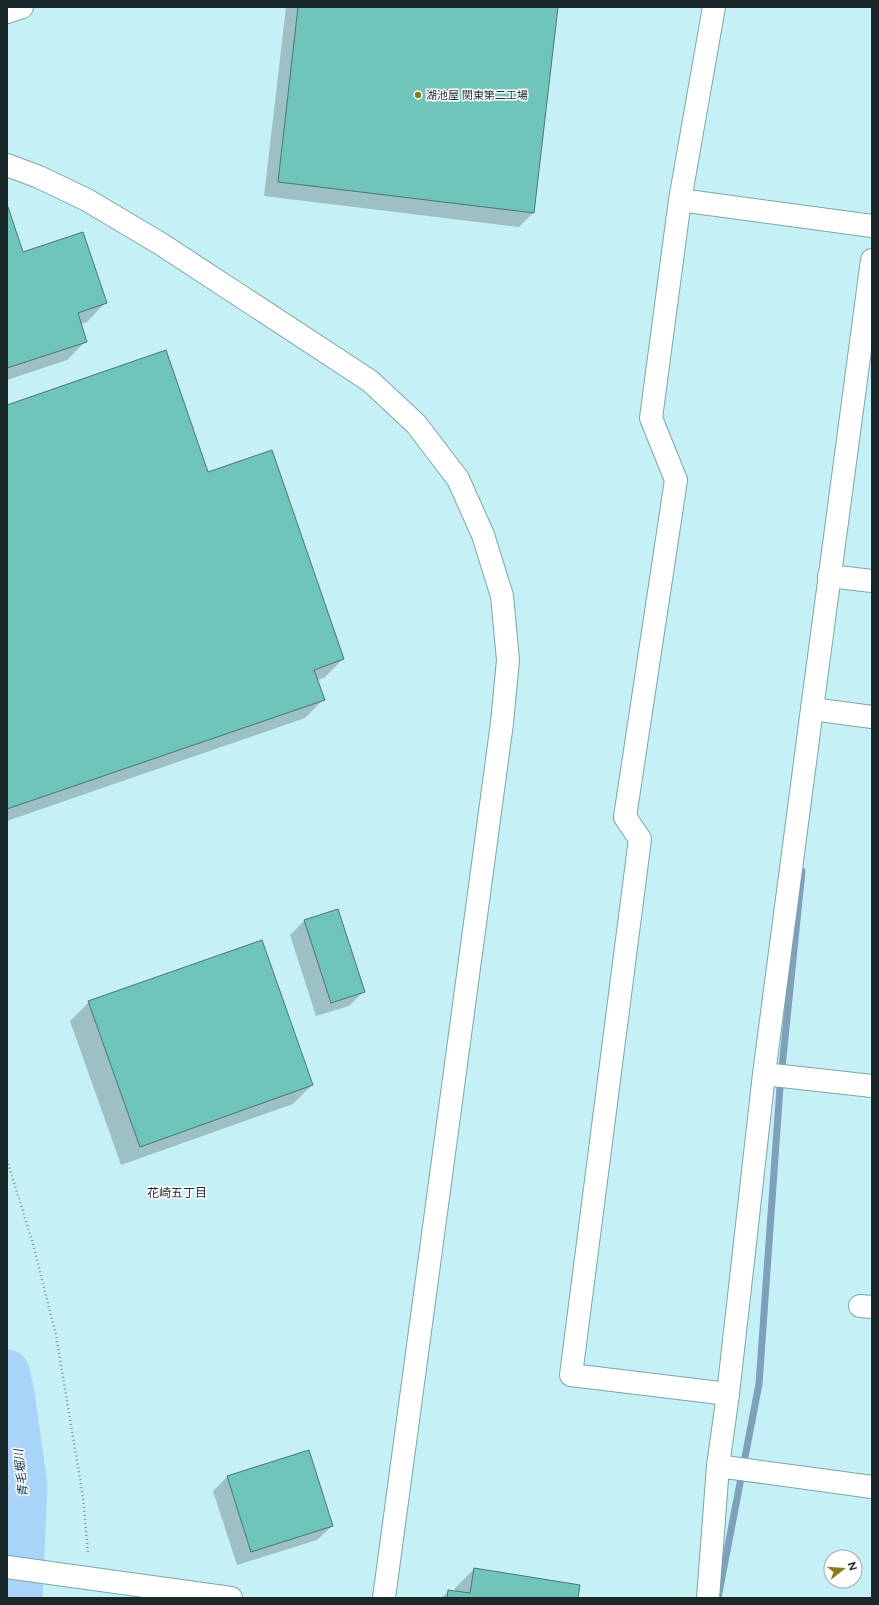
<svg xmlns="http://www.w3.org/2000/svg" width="879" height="1605" viewBox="0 0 879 1605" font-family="Figtree,'Noto Sans JP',sans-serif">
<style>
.shadow{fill:#0003}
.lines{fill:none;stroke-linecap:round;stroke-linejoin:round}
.stream{stroke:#7ea0bb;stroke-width:7}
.river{stroke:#aad3f9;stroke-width:45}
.building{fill:#6fc5b9;stroke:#4f7670}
.minor-casing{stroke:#7ca5a9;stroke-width:24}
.path{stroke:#7a999c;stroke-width:2.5;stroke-dasharray:1 3;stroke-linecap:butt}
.minor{stroke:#fff;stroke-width:22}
.poi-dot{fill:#887d23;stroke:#fff;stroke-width:1.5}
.labels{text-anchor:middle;stroke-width:3;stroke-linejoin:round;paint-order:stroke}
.poi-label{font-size:11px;fill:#19292b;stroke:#fff;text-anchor:start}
.neighbourhood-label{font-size:12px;fill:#19292b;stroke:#fff}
.water-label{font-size:12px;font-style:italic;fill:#0c3453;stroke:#fff}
</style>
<rect width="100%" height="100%" fill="#c5f0f5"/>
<g class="shadow">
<path d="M286,7H557L533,213L519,227L264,196Z"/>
<path d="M7,207L22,253L105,303L87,322L80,324L86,341L67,360L7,380Z"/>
<path d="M7,406L207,473L343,659L324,678L317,680L323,700L305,718L7,821Z"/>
<path d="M304,921L364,991L349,1006L316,1016L290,935Z"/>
<path d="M89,1002L312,1085L293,1104L121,1165L70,1021Z"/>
<path d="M228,1476L332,1526L317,1540L237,1565L213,1491Z"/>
<path d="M474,1569L577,1598H441L449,1591L455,1592V1588Z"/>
</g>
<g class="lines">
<path class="stream" d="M718,1598L759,1384L780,1087L802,871"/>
<path class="river" d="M7,1372L12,1393L25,1486L20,1598"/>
</g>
<g class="building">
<path d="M298,7H558L534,213L278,182Z"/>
<path d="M7,204L23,252L83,232L107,303L78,313L87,342L7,368Z"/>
<path d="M166,350L208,472L272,450L344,659L314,670L325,700L7,809V405Z"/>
<path d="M338,909L365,992L331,1003L304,920Z"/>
<path d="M262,940L313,1085L140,1147L88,1001Z"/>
<path d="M309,1450L333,1526L251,1552L227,1476Z"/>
<path d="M474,1568L580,1585L578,1598H447L448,1590L470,1593Z"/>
</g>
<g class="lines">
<defs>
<g id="minor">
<path d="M7,12L22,7"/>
<path d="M7,165L39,177L87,200L161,244L370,381L416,424L458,479L483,535L502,596L508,660L502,723L384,1598"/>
<path d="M680,200L714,7"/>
<path d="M829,576L872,581"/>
<path d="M812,709L872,260"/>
<path d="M764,1074L872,1086"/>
<path d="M860,1306L872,1307"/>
<path d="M728,1394L571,1375L640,839L625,817L676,480L651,418L680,200L872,226"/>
<path d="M718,1466L872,1487"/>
<path d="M7,1567L231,1598"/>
<path d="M708,1598L718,1466L728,1394L764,1074L812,709L872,717"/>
</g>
</defs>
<use href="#minor" class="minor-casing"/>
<path class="path" d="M7,1160L33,1244L56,1335L83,1497L88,1554"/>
<use href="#minor" class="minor"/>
</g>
<circle class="poi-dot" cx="418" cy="95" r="4"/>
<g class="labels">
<g class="poi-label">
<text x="426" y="99">湖池屋 関東第二工場</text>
</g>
<g class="neighbourhood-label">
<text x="177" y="1197">花崎五丁目</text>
</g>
<g class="water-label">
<text transform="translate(21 1473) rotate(-96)" y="4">青毛堀川</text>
</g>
</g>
<rect width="879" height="1605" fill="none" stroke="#19292b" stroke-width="16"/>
<g transform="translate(843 1569) rotate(73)"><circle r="19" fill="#ffffff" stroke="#a3a9aa"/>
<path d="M0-3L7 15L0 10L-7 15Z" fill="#887d23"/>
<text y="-6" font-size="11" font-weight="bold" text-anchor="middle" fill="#19292b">N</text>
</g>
</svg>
